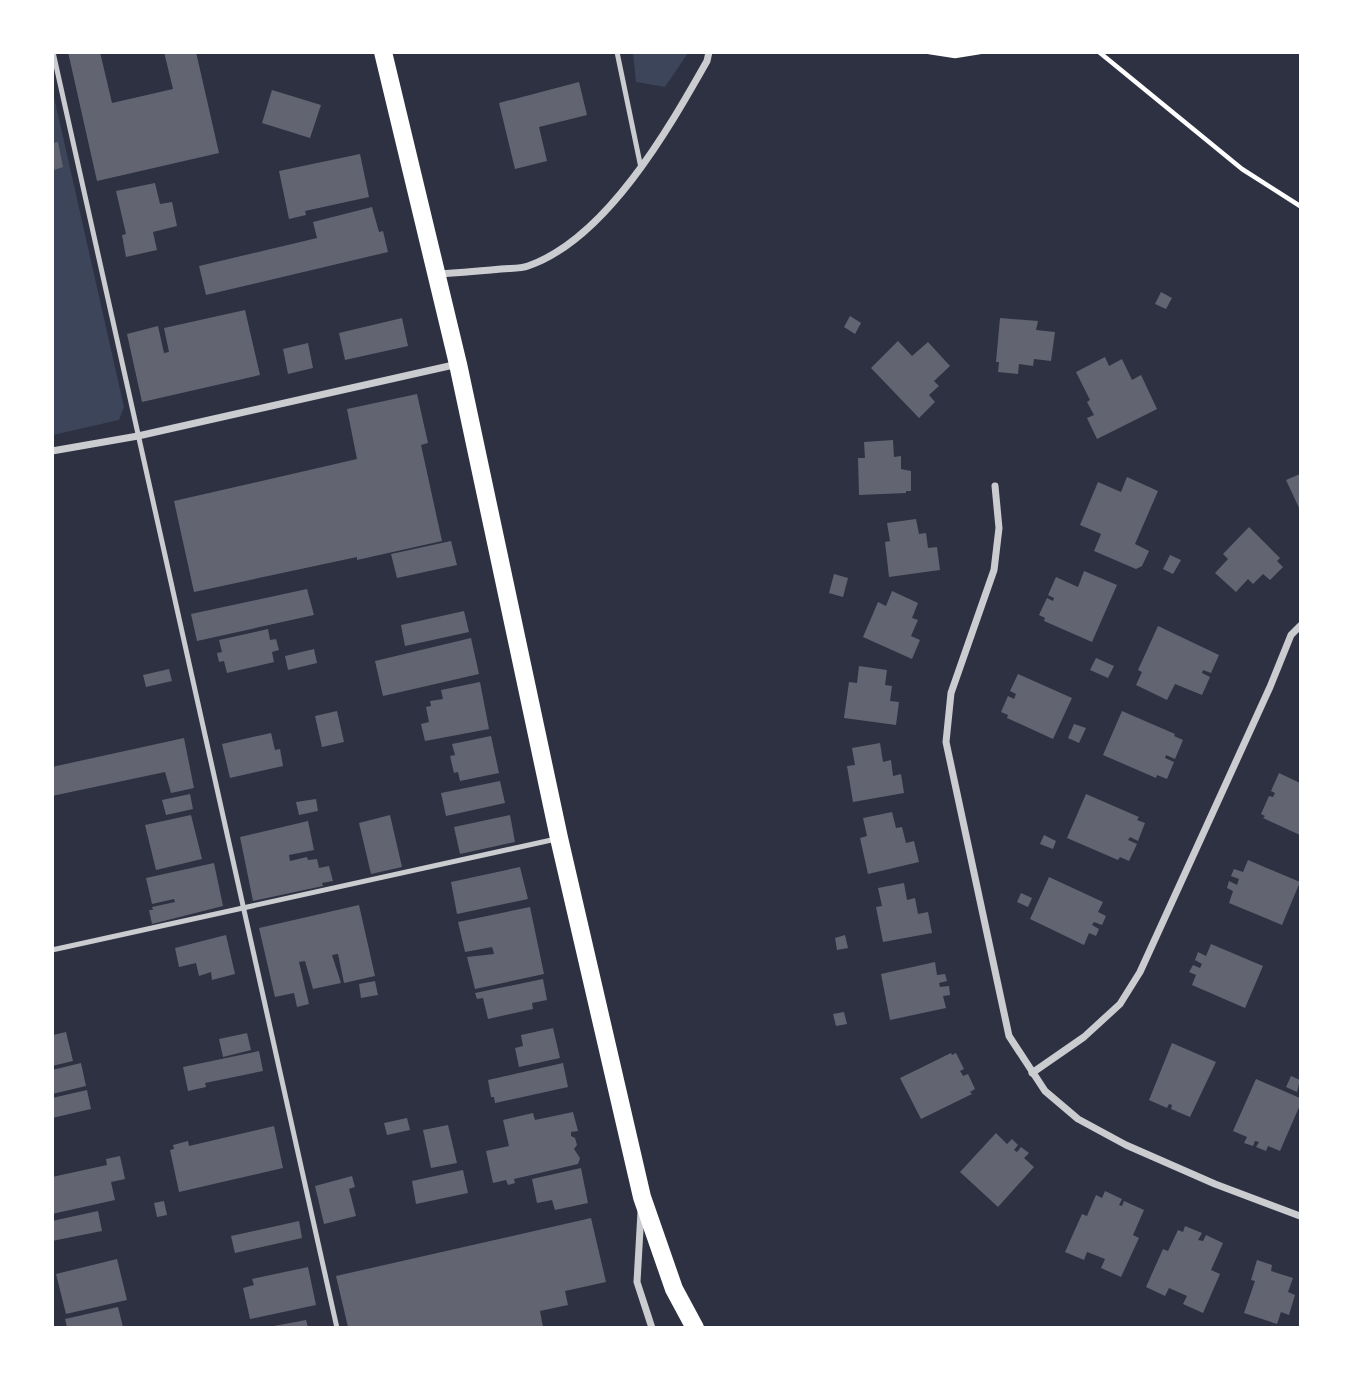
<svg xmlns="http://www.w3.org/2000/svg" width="1353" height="1380" viewBox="0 0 1353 1380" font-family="'Space Grotesk',sans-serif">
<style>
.green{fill:#3c4559}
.building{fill:#626471}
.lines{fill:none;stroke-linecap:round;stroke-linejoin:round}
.path{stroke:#fff;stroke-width:4.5}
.service{stroke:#caccd0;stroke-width:5}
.minor{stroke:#caccd0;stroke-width:7}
.primary{stroke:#fff;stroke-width:18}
</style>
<rect width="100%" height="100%" fill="#2d3142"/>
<g class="green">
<path d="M633,53V52L688,53L665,87L636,82Z"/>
<path d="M52,88L124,407L119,420L53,435Z"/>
</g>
<g class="building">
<path d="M68,52H100L112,103L173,89L164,52H196L219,153L97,181Z"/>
<path d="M579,82L587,115L539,127L547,161L515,169L499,103Z"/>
<path d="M272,90L321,105L310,138L262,123Z"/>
<path d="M58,142L63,167L54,170L52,143Z"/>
<path d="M360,154L369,197L305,211L306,215L289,219L279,171Z"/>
<path d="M155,183L160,204L172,202L177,226L153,232L157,250L126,257L122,235L126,234L116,191Z"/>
<path d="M372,207L379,232L383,231L388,252L206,295L199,266L317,238L313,222Z"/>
<path d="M1161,292L1172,298L1166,309L1155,304Z"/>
<path d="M245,310L260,375L142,402L127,334L158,326L164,353L169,352L164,328Z"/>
<path d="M850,316L861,323L855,334L844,327Z"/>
<path d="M402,318L408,346L345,360L339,333Z"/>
<path d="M1000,318L1038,321L1036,330L1055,332L1051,361L1034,359L1033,366L1019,364L1018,374L998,372L999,362H996Z"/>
<path d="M898,341L912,356L928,342L950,366L934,381L939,386L929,395L935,402L919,418L871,368Z"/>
<path d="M308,343L313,368L288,374L283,349Z"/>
<path d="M1105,357L1109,366L1122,359L1132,380L1141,375L1157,409L1097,439L1087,418L1094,415L1087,402L1090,400L1076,372Z"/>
<path d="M417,394L428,443L421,445L442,541L357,560V557L194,592L174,501L357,459L347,409Z"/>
<path d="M893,440L894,457L901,456V469L911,471V491H906V493L859,495L858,458H865L864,442Z"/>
<path d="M1300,474V510L1286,480Z"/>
<path d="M1127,477L1158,491L1135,544L1149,551L1142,566L1136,569L1094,551L1101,534L1080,525L1098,482L1121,492Z"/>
<path d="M916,519L919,534L926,533L928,548L937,547L940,570L889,577L885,542L890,541L887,523Z"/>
<path d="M1249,527L1280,558L1277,561L1283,567L1270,580L1263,574L1253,584L1248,579L1236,592L1215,573L1228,559L1223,554Z"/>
<path d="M451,541L457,565L397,578L391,554Z"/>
<path d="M1170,555L1181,560L1173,574L1163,569Z"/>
<path d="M1084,571L1117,585L1092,642L1044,621L1045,618L1039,615L1047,598L1053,601L1054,598L1048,595L1056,577L1078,587Z"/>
<path d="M834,574L848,578L843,597L829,593Z"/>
<path d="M307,589L314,615L197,641L191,614Z"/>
<path d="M892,591L918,603L912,618L918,620L911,636L920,640L912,659L863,637L878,602L886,606Z"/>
<path d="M464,611L469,632L405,646L401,625Z"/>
<path d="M1158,626L1219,655L1211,673L1203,670L1202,673L1210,677L1202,695L1175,684L1167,700L1136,685L1142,672L1138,670Z"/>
<path d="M268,629L270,640L276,639L279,650L272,652L274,662L227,673L224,661L219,662L217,653L222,652L219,640Z"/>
<path d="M471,638L479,674L383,696L375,661Z"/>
<path d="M314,649L317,663L288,670L285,656Z"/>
<path d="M1096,658L1114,666L1108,678L1090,670Z"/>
<path d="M859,666L887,670L885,685L892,686L890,701L899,702L896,725L844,718L849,682L857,683Z"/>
<path d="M169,669L172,681L146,687L143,675Z"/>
<path d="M1018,674L1072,698L1053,739L1007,718L1008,715L1001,712L1008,696L1014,699L1016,694L1010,691Z"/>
<path d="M480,682L489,729L425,741L421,724L429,722L426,707L431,706L430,701L443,699L441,690Z"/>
<path d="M337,711L344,742L322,747L315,716Z"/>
<path d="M1122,711L1175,734L1174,736L1183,740L1175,759L1166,755L1165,758L1174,762L1167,779L1157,775L1156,778L1103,755Z"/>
<path d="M1074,724L1086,728L1079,743L1068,738Z"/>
<path d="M271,733L275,750L280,749L283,766L230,778L222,744Z"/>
<path d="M491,736L499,773L460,781L458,772L454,773L450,756L455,755L452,744Z"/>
<path d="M184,738L194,788L171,793L165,772L52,796V767Z"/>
<path d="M880,743L883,762L891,760L893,776L901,774L904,793L853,802L847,766L855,765L852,748Z"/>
<path d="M1279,773L1300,783V835L1263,818L1265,816L1261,814L1269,796L1273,797L1275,793L1271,791Z"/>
<path d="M500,781L505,803L446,816L441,793Z"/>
<path d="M190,794L193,809L166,815L162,800Z"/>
<path d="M1086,794L1139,817L1137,820L1145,823L1138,841L1130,837L1128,840L1137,844L1129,861L1120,857L1118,860L1067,838Z"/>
<path d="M316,799L318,811L299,815L296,802Z"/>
<path d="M892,812L896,828L902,827L906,843L914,841L919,862L868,874L860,838L867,836L863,818Z"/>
<path d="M191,815L202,859L156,870L145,825Z"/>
<path d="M390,815L402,867L371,874L359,823Z"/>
<path d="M510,815L515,842L460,854L454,827Z"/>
<path d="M308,821L314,850L289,855L290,861L307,857L308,860L317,859L319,868L329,866L333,881L322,883L323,886L253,901L240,837Z"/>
<path d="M1044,835L1056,841L1053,849L1040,844Z"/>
<path d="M1248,860L1300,882L1282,925L1229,903L1233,891L1227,888L1229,881L1237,885L1239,879L1231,876L1234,869L1243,872Z"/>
<path d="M214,863L223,906L152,924L149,910H153L152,907L175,902L174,899L152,904L146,878Z"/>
<path d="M520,867L528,899L457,914L451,882Z"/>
<path d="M1049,877L1103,902L1098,912L1106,916L1102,925L1094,922L1092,925L1099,929L1096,936L1089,933L1084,945L1030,919Z"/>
<path d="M904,883L907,900L915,898L918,914L928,912L932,933L883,942L876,907L882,906L878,888Z"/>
<path d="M1021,893L1032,898L1028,907L1017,902Z"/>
<path d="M359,905L375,976L344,983L338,954L332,955L341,983L313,989L305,961L299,962L309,1004L297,1007L294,993L275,997L259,928Z"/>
<path d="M530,907L544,974L475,989L467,957L494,954L493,950L492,947L465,952L458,922Z"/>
<path d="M226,935L235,974L212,980L211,972L199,976L196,963L179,967L175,948Z"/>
<path d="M845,935L848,948L837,950L835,938Z"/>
<path d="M1211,944L1263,966L1245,1008L1192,985L1196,975L1189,972L1193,965L1200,968L1202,964L1195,960L1198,952L1206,956Z"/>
<path d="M935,962L937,975L945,974L947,981L939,983L940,987L949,986L950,995L943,996L946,1008L890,1020L881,974Z"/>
<path d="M543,979L547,1000L532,1003L533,1009L488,1019L483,998L477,999L475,993Z"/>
<path d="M375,981L378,995L361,998L359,984Z"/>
<path d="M844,1012L847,1024L836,1026L833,1014Z"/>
<path d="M553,1028L560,1058L519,1067L515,1048L523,1046L521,1035Z"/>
<path d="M66,1032L73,1061L52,1066L53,1035Z"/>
<path d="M247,1033L251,1050L223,1057L219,1039Z"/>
<path d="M1172,1043L1216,1062L1190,1117L1171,1109L1172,1105L1169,1104L1167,1108L1149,1100Z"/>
<path d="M259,1051L263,1071L205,1083L206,1087L188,1091L183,1067Z"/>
<path d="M951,1053L952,1055L956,1053L964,1069L960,1071L962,1074L963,1076L968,1074L975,1089L970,1092L972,1094L921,1119L900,1078Z"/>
<path d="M81,1063L86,1086L52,1094V1070Z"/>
<path d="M563,1063L568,1087L495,1103L494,1097H491L488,1080Z"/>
<path d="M1291,1076L1300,1080L1297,1092L1286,1087Z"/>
<path d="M1256,1079L1300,1098V1105L1280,1151L1268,1146L1266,1151L1256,1147L1259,1142L1255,1141L1253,1146L1244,1143L1247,1137L1233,1131Z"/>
<path d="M87,1090L91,1109L52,1118V1098Z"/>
<path d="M573,1112L578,1131L571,1132V1136L575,1138L577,1145L574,1149L580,1158L578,1164L514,1179L515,1183L508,1185L506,1180L493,1183L486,1151L509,1146L503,1120L533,1113L535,1120Z"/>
<path d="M407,1118L410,1130L387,1135L384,1123Z"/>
<path d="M448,1125L457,1163L431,1168L423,1130Z"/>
<path d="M274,1126L283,1168L179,1192L170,1150L174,1149L173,1145L188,1141L189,1146Z"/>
<path d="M996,1133L1007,1144L1012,1139L1018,1145L1014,1150L1017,1152L1021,1147L1029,1153L1024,1158L1034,1167L998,1207L960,1172Z"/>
<path d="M120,1156L125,1179L111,1182L115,1200L52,1214V1177L107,1165L106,1159Z"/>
<path d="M581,1168L588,1203L555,1210L552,1200L537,1203L532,1179Z"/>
<path d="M463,1170L468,1193L416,1204L412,1181Z"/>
<path d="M352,1176L355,1187L349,1189L356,1216L324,1224L315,1186Z"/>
<path d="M1105,1191L1122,1199L1119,1205L1122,1206L1124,1201L1144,1210L1133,1235L1139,1238L1121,1277L1101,1268L1105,1259L1087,1252L1084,1260L1065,1252L1082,1214L1087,1216L1096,1195L1102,1198Z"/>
<path d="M164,1201L167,1215L157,1217L154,1203Z"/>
<path d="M98,1211L102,1231L52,1241V1221Z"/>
<path d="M591,1218L606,1282L565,1291L568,1305L540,1311L543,1327H348L336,1276Z"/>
<path d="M299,1221L302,1238L235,1253L231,1236Z"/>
<path d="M1185,1226L1202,1233L1198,1240L1203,1241L1206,1235L1223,1243L1211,1270L1220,1274L1203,1313L1183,1304L1187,1296L1169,1288L1165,1296L1146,1287L1163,1249L1168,1251L1178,1230L1183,1232Z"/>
<path d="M117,1259L127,1300L66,1314L56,1274Z"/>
<path d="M1257,1260L1272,1265L1271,1271L1293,1278L1288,1292L1295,1295L1289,1315L1281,1312L1277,1324L1244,1313L1255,1281L1251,1280Z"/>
<path d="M308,1267L316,1305L250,1319L243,1288L254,1285L252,1279Z"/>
<path d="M118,1307L123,1327H67L65,1319Z"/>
<path d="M306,1320L308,1327H274V1326Z"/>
</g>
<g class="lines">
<g class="path">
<path d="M929,52L955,56L980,52"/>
<path d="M1099,52L1242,169L1300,206"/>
</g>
<g class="service">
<path d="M53,52L337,1328"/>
<path d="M617,52L641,168"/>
<path d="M52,950L556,839"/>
</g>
<g class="minor">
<path d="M437,274C459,273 480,271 501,269C510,268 520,269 528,266C606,239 668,130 707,61L709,52"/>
<path d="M52,451L138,436L458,364"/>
<path d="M995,486L999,528L994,570L951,693L946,742L1009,1036L1045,1091L1078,1119L1126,1145L1215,1184L1300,1216"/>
<path d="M1032,1073L1084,1037L1120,1004L1140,972L1270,687L1291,635L1300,626"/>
<path d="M641,1212L637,1282L652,1328"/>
</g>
<path class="primary" d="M383,52L458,364L559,838L642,1197L674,1289L695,1328"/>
</g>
<rect width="1353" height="1380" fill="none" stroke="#ffffff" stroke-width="108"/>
</svg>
